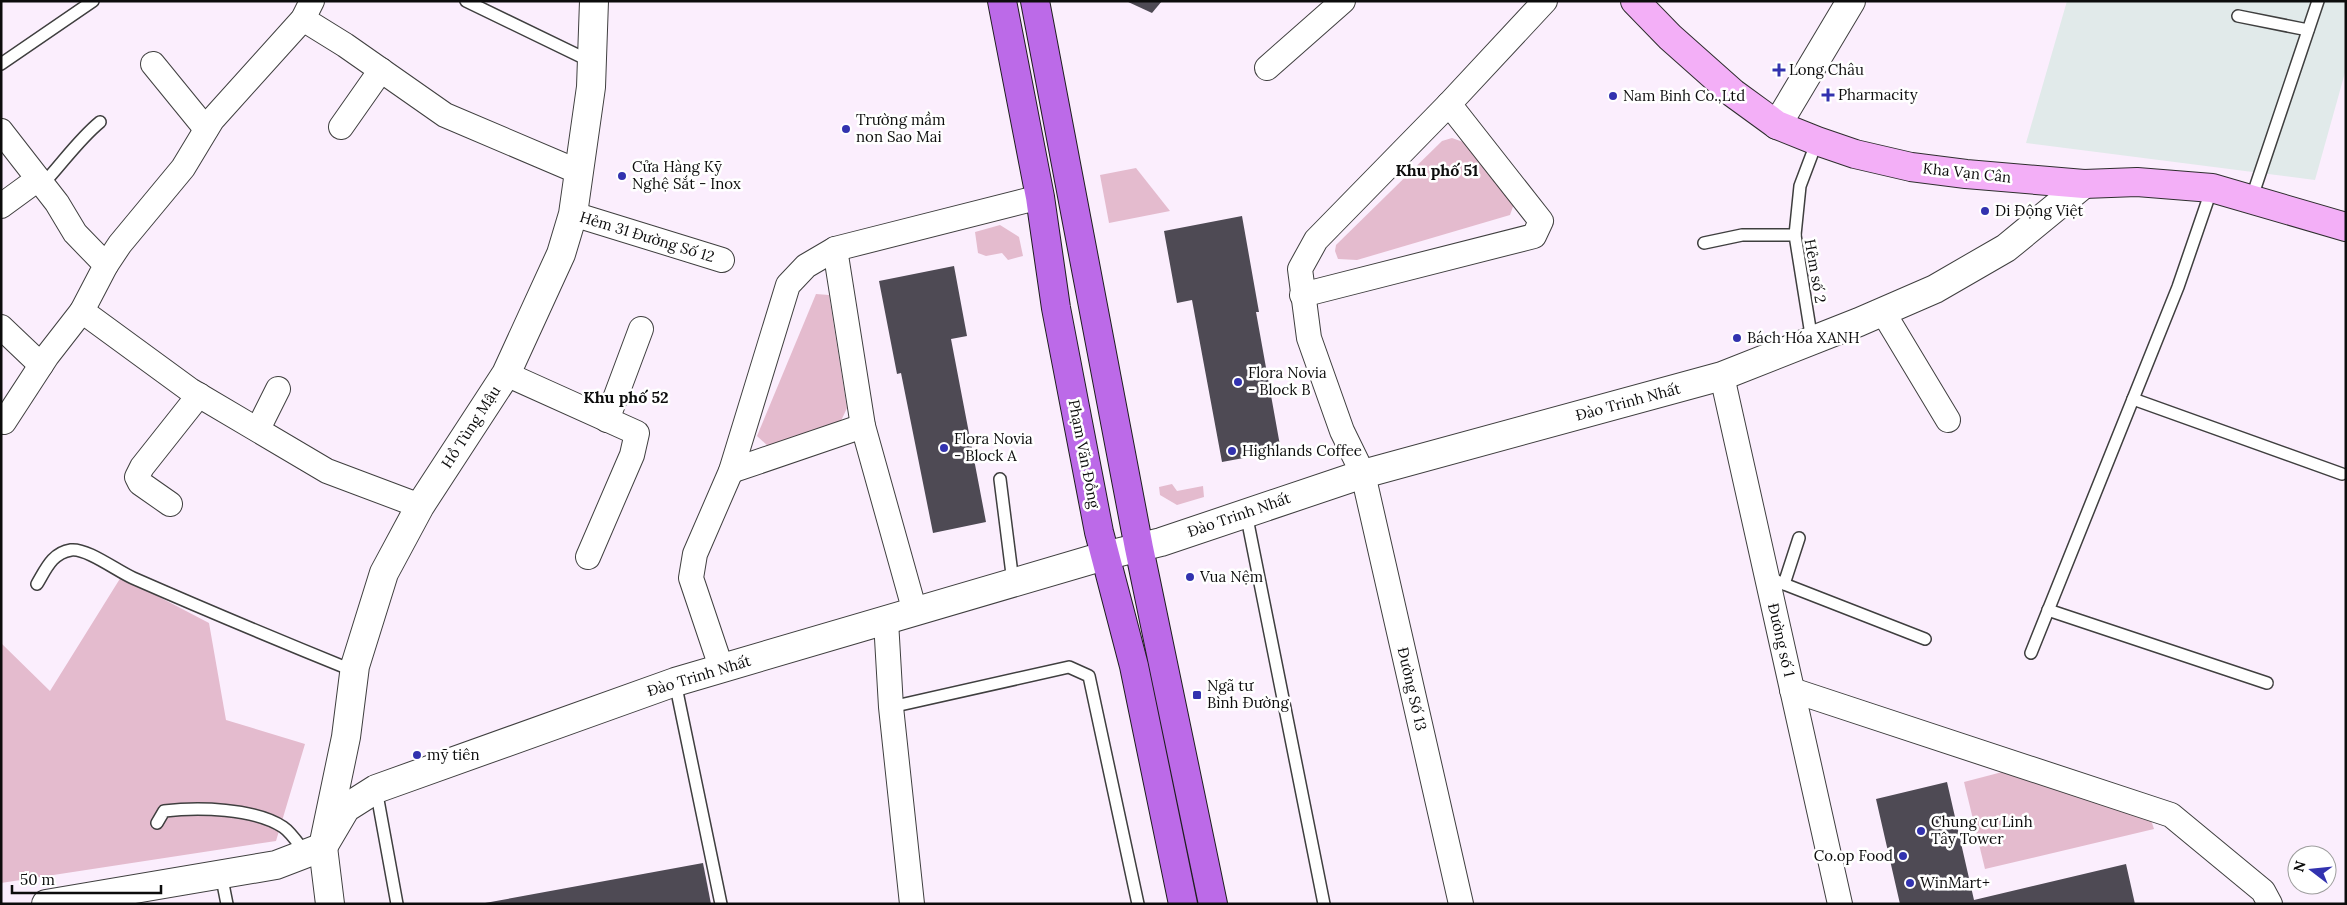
<svg xmlns="http://www.w3.org/2000/svg" width="2347" height="905" viewBox="0 0 2347 905" font-family="Lora,serif">
<style>
.industrial{fill:#e1eaea}
.green{fill:#e4bbce}
.building{fill:#4e4a54}
.lines{fill:none;stroke-linecap:round;stroke-linejoin:round}
.service-casing{stroke:#3f3f3f;stroke-width:14}
.minor-casing{stroke:#3f3f3f;stroke-width:26}
.tertiary-casing{stroke:#3f3f3f;stroke-width:30}
.secondary-casing{stroke:#2e2e2e;stroke-width:30}
.trunk-casing{stroke:#1d1d1d;stroke-width:30}
.service{stroke:#fff;stroke-width:11}
.minor{stroke:#fff;stroke-width:24}
.tertiary{stroke:#fff;stroke-width:28}
.secondary{stroke:#f3aff7;stroke-width:28}
.trunk{stroke:#bc6ae8;stroke-width:28}
.poi-dot{fill:#3232af;stroke:#fff;stroke-width:2}
.labels{text-anchor:middle;stroke-width:5;stroke-linejoin:round;paint-order:stroke}
.poi-label{font-size:15px;fill:#0c0c0c;stroke:#fff;text-anchor:start}
.street-label{font-size:15px;fill:#0c0c0c;stroke:#fff}
.neighbourhood-label{font-size:16px;font-weight:bold;fill:#0c0c0c;stroke:#fff}
</style>
<rect width="100%" height="100%" fill="#fbeefd"/>
<path class="industrial" d="M2067,1H2346V69L2315,180L2026,143Z"/>
<g class="green">
<path d="M1452,138L1466,143L1515,201L1510,215L1357,260L1338,259L1335,251L1336,245L1442,141Z"/>
<path d="M1136,168L1170,211L1109,223L1100,175Z"/>
<path d="M1000,225L1019,237L1023,256L1008,260L1002,253L986,256L978,253L975,232Z"/>
<path d="M816,294L829,295L847,408L840,423L770,448L757,436Z"/>
<path d="M1172,484L1177,491L1203,486L1204,497L1177,505L1160,495L1159,487Z"/>
<path d="M121,577L209,623L226,720L305,744L276,841L1,883V643L50,691Z"/>
<path d="M2006,771L2151,820L2154,829L1985,869L1964,782Z"/>
</g>
<g class="building">
<path d="M1126,1H1162L1152,13Z"/>
<path d="M1242,216L1259,312H1256L1281,451L1222,462L1192,300L1177,303L1164,231Z"/>
<path d="M954,266L967,336L951,339L986,522L933,533L901,373L897,374L879,281Z"/>
<path d="M1947,782L1974,900L2126,864L2135,904H1900L1876,799Z"/>
<path d="M703,863L711,904H485V903Z"/>
</g>
<g class="lines">
<defs>
<g id="service">
<path d="M466,1L592,62"/>
<path d="M2238,16L2308,30"/>
<path d="M1,64L93,1"/>
<path d="M42,185C62,164 78,140 100,122"/>
<path d="M2251,200L2318,1"/>
<path d="M1795,235L1800,186L1817,141"/>
<path d="M1704,243L1742,235H1795L1812,341"/>
<path d="M2133,399L2342,474"/>
<path d="M1000,479L1013,582"/>
<path d="M1246,513L1324,904"/>
<path d="M1777,581L1784,584L1799,538"/>
<path d="M37,584C46,569 52,553 71,550C87,548 117,571 133,578C206,610 280,641 354,671"/>
<path d="M1784,584L1925,639"/>
<path d="M2048,610L2267,683"/>
<path d="M2031,653L2178,287L2212,188"/>
<path d="M675,682L721,904"/>
<path d="M891,707L1069,667L1089,676L1138,904"/>
<path d="M376,789L397,904"/>
<path d="M157,823L164,811C198,807 254,808 283,827C292,833 299,845 306,854"/>
<path d="M221,874L227,904"/>
</g>
<g id="minor">
<path d="M303,19L345,45L445,115L579,172"/>
<path d="M153,64L206,129"/>
<path d="M1267,68L1343,1"/>
<path d="M341,127L381,70"/>
<path d="M1,131L57,203L75,233L106,265L82,311L190,390L327,471L420,506"/>
<path d="M1,206L38,179"/>
<path d="M573,214L722,260"/>
<path d="M835,249L863,426L915,612"/>
<path d="M106,265L120,244L183,168L212,120L303,19L312,1"/>
<path d="M1302,295L1534,236L1541,221L1449,104"/>
<path d="M1883,312L1948,420"/>
<path d="M1,327L41,365"/>
<path d="M506,374L637,433L632,455L588,557"/>
<path d="M1722,376L1840,904"/>
<path d="M607,420L641,329"/>
<path d="M4,422L47,356L82,311"/>
<path d="M258,429L278,389"/>
<path d="M731,471L863,426"/>
<path d="M170,504L140,483L137,477L142,467L199,395"/>
<path d="M886,621L891,707L912,904"/>
<path d="M721,667L691,578L695,554L731,471L788,285L806,266L835,249L1040,197"/>
<path d="M1792,690L2171,815L2263,891L2270,904"/>
<path d="M1461,904L1363,474L1342,431L1309,338L1300,269L1316,240L1449,104L1545,1"/>
</g>
<g id="tertiary">
<path d="M1777,125L1851,1"/>
<path d="M323,847L346,808L376,789L675,682L1104,556L1161,542L1363,474L1722,376L1859,322L1935,289L2006,248L2084,184"/>
<path d="M46,904L276,865L323,847"/>
<path d="M330,904L323,847L346,737L355,666L384,573L420,506L506,374L561,254L573,214L591,87L594,1"/>
</g>
<path id="secondary" d="M1635,1L1670,37L1733,93L1777,125L1817,141L1855,154L1911,167L1966,174L2084,184L2137,182L2212,188L2346,227"/>
<g id="trunk">
<path d="M1002,1L1040,197L1056,308L1099,532L1134,666L1183,904"/>
<path d="M1035,1L1139,548L1213,904"/>
</g>
</defs>
<use href="#service" class="service-casing"/>
<use href="#minor" class="minor-casing"/>
<use href="#tertiary" class="tertiary-casing"/>
<use href="#secondary" class="secondary-casing"/>
<use href="#trunk" class="trunk-casing"/>
<use href="#service" class="service"/>
<use href="#minor" class="minor"/>
<use href="#tertiary" class="tertiary"/>
<use href="#secondary" class="secondary"/>
<use href="#trunk" class="trunk"/>
</g>
<g class="poi-dot">
<path d="M1776.5 62.5h5v5h5v5h-5v5h-5v-5h-5v-5h5z"/>
<path d="M1825.5 87.5h5v5h5v5h-5v5h-5v-5h-5v-5h5z"/>
<circle cx="1613" cy="96" r="5"/>
<circle cx="846" cy="129" r="5"/>
<circle cx="622" cy="176" r="5"/>
<circle cx="1985" cy="211" r="5"/>
<circle cx="1737" cy="338" r="5"/>
<circle cx="1238" cy="382" r="5"/>
<circle cx="944" cy="448" r="5"/>
<circle cx="1232" cy="451" r="5"/>
<circle cx="1190" cy="577" r="5"/>
<rect x="1192" y="690" width="10" height="10" rx="2.5"/>
<circle cx="417" cy="755" r="5"/>
<circle cx="1921" cy="831" r="5"/>
<circle cx="1903" cy="856" r="5"/>
<circle cx="1910" cy="883" r="5"/>
</g>
<g class="labels">
<g class="poi-label">
<text x="1789" y="75">Long Châu</text>
<text x="1838" y="100">Pharmacity</text>
<text x="1623" y="101">Nam Binh Co.,Ltd</text>
<text x="856" y="125">Trường mầm<tspan x="856" dy="17">non Sao Mai</tspan></text>
<text x="632" y="172">Cửa Hàng Kỹ<tspan x="632" dy="17">Nghệ Sắt - Inox</tspan></text>
<text x="1995" y="216">Di Động Việt</text>
<text x="1747" y="343">Bách Hóa XANH</text>
<text x="1248" y="378">Flora Novia<tspan x="1248" dy="17">- Block B</tspan></text>
<text x="954" y="444">Flora Novia<tspan x="954" dy="17">- Block A</tspan></text>
<text x="1242" y="456">Highlands Coffee</text>
<text x="1200" y="582">Vua Nệm</text>
<text x="1207" y="691">Ngã tư<tspan x="1207" dy="17">Bình Đường</tspan></text>
<text x="427" y="760">mỹ tiên</text>
<text x="1931" y="827">Chung cư Linh<tspan x="1931" dy="17">Tây Tower</tspan></text>
<text x="1893" y="861" text-anchor="end">Co.op Food</text>
<text x="1920" y="888">WinMart+</text>
</g>
<g class="street-label">
<text transform="translate(1967 173) rotate(6)" y="5">Kha Vạn Cân</text>
<text transform="translate(647 237) rotate(17)" y="5">Hẻm 31 Đường Số 12</text>
<text transform="translate(1815 271) rotate(80)" y="5">Hẻm số 2</text>
<text transform="translate(1628 402) rotate(-15)" y="5">Đào Trinh Nhất</text>
<text transform="translate(471 427) rotate(-57)" y="5">Hồ Tùng Mậu</text>
<text transform="translate(1084 454) rotate(79)" y="5">Phạm Văn Đồng</text>
<text transform="translate(1239 515) rotate(-19)" y="5">Đào Trinh Nhất</text>
<text transform="translate(1781 640) rotate(77)" y="5">Đường số 1</text>
<text transform="translate(699 676) rotate(-17)" y="5">Đào Trinh Nhất</text>
<text transform="translate(1412 689) rotate(77)" y="5">Đường Số 13</text>
</g>
<g class="neighbourhood-label">
<text x="1437" y="176">Khu phố 51</text>
<text x="626" y="403">Khu phố 52</text>
</g>
</g>
<rect width="2347" height="905" fill="none" stroke="#0c0c0c" stroke-width="5"/>
<g transform="translate(2312 870) rotate(286)"><circle r="24" fill="#ffffff" stroke="#9e9e9e"/>
<path d="M0-4L9 19L0 12L-9 19Z" fill="#3232af"/>
<text y="-8" font-size="14" font-weight="bold" text-anchor="middle" fill="#0c0c0c">N</text>
</g>
<path d="M12 885v8h149v-8" fill="none" stroke="#0c0c0c" stroke-width="2.5"/>
<text x="20" y="885" font-size="15" fill="#0c0c0c" stroke="#ffffff" stroke-width="4" paint-order="stroke">50 m</text>
</svg>
